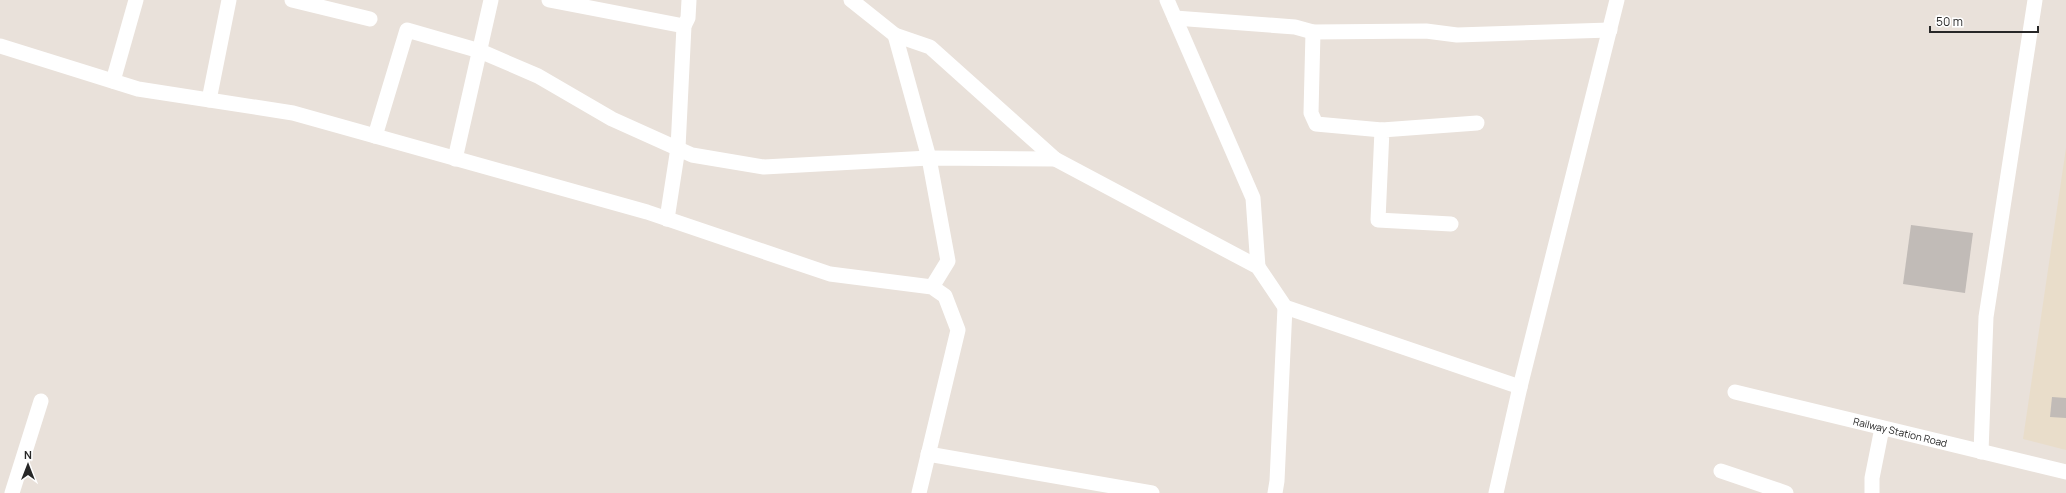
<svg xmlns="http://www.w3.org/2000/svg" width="2066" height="493" viewBox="0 0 2066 493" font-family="Manrope,sans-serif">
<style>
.education{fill:#e9ddca}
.building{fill:#c1bbb7}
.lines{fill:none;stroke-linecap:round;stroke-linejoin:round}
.minor{stroke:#fff;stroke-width:15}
.labels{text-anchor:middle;stroke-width:3;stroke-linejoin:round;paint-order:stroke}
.street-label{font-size:10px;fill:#272727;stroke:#fff}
</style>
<rect width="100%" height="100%" fill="#e9e1da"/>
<path class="education" d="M2066,148V450L2023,439Z"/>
<g class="building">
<path d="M1911,225L1973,233L1965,293L1903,284Z"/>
<path d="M2052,397L2066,398V418L2050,417Z"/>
</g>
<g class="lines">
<g class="minor">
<path d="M292,0L370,19"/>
<path d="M549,0L684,26"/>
<path d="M851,0L895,35L930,47L1055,159L1258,267L1285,307L1520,387"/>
<path d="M1167,0L1253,198L1258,267"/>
<path d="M1175,18L1295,27L1313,32L1426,31L1457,35L1610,30"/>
<path d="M1313,32L1311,113L1316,124L1382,130"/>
<path d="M895,35L929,158L948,261L932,287"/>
<path d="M0,46L138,89L293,113L647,212L830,274L932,287L945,296L958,330L919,493"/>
<path d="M113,81L136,0"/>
<path d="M209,100L229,0"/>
<path d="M375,136L407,30L480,51L538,76L612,119L692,155L764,167L929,158L1055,159"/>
<path d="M455,159L491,0"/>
<path d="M667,219L678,148L684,26L688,18L689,0"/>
<path d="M1451,224L1378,220L1382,130L1477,123"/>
<path id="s1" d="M1735,392L2066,472"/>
<path d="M1981,452L1986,317L2035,0"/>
<path d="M928,454L1152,493"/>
<path d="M1721,471L1786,493"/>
<path d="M12,493L41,401"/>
<path d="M1275,493L1277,481L1285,307"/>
<path d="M1496,493L1520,387L1617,0"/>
<path d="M1872,493V478L1882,428"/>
</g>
</g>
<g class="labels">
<g class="street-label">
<text dy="4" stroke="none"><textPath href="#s1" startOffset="170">Railway Station Road</textPath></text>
</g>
</g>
<g transform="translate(28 465)" stroke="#ffffff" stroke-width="3" paint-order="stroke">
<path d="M0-3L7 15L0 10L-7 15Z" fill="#272727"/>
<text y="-6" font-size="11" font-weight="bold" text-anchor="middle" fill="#272727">N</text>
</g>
<path d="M1930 26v6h108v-6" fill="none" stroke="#272727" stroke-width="2"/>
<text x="1936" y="26" font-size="12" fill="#272727" stroke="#ffffff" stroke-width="3" paint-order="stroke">50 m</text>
</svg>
